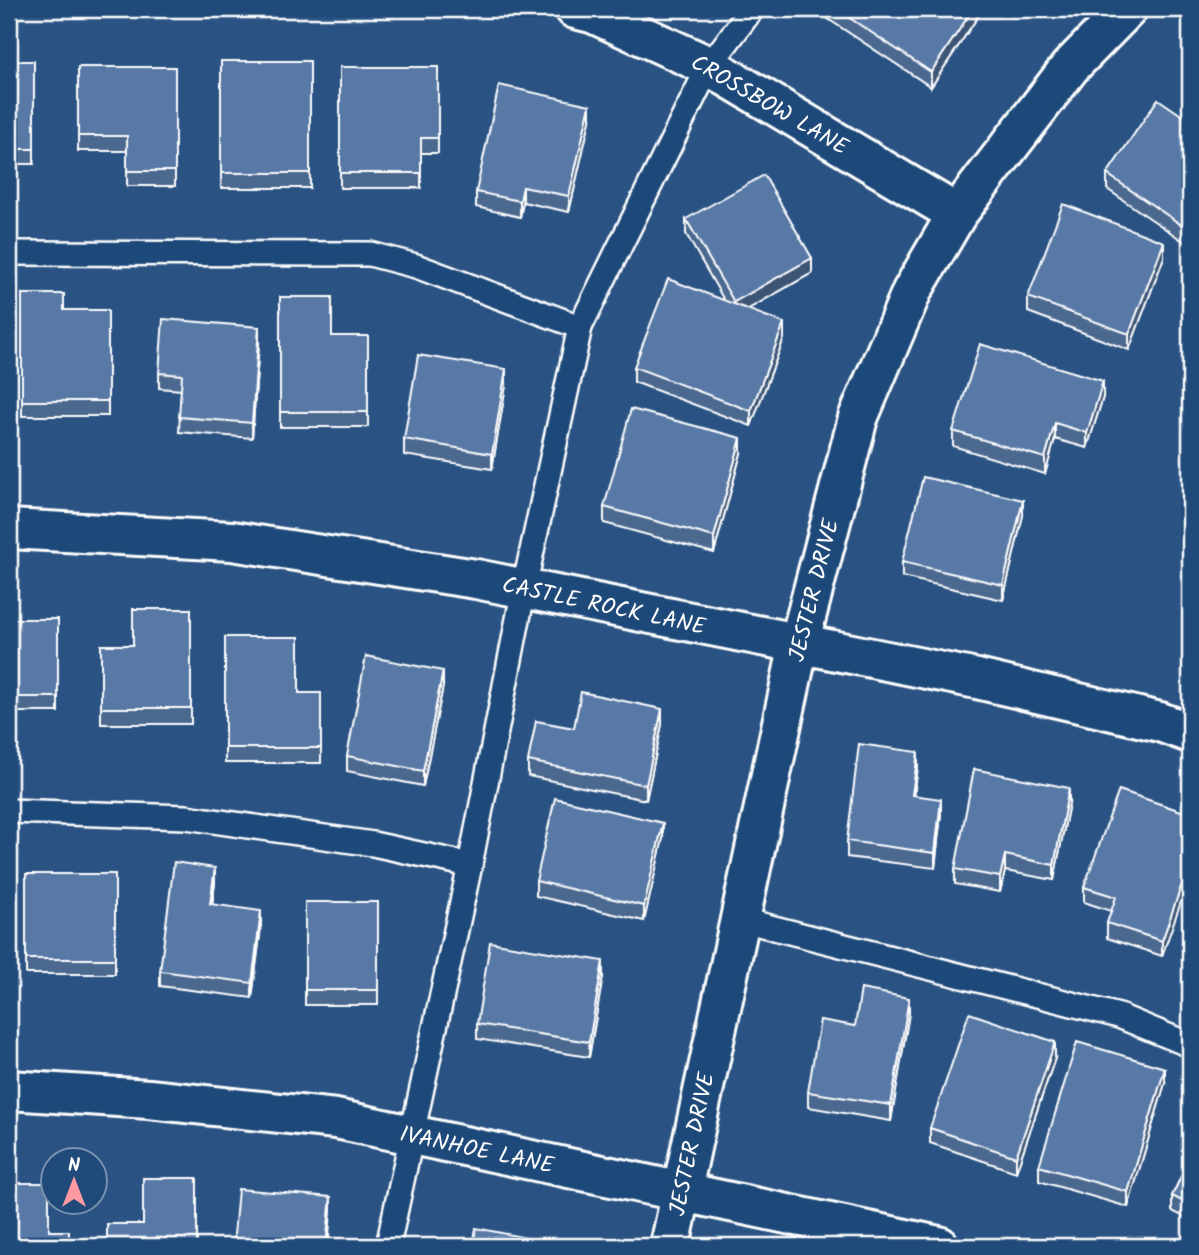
<svg xmlns="http://www.w3.org/2000/svg" width="1199" height="1255" viewBox="0 0 1199 1255" font-family="Kalam,sans-serif">
<style>
.lines{fill:none;stroke-linecap:round;stroke-linejoin:round}
.lane-casing{stroke:#fff;stroke-width:28}
.street-casing{stroke:#fff;stroke-width:44}
.lane{stroke:#1f4a7a;stroke-width:23}
.street{stroke:#1f4a7a;stroke-width:38}
.wall{fill:#4c688f;stroke:#fff;stroke-width:2}
.shaded-wall{fill:#3e5574;stroke:#fff;stroke-width:2}
.building{fill:#5879a6;stroke:#fff;stroke-width:2}
.labels{text-anchor:middle;stroke-width:5;stroke-linejoin:round;paint-order:stroke}
.street-label{font-size:23px;fill:#fff;stroke:#1f4a7a}
</style>
<rect width="100%" height="100%" fill="#2a5383"/>
<filter id="ink" filterUnits="userSpaceOnUse"><feTurbulence type="fractalNoise" baseFrequency=".0143" numOctaves="2"/><feDisplacementMap in="SourceGraphic" scale="14" xChannelSelector="R" yChannelSelector="G"/><feConvolveMatrix kernelMatrix="1 2 1 2 8 2 1 2 1" color-interpolation-filters="sRGB"/></filter>
<g filter="url(#ink)">
<g class="lines">
<defs>
<g id="lane">
<path d="M9,253L370,254L416,266L580,327"/>
<path d="M9,811L186,817L373,844L470,865"/>
<path d="M739,919L1119,1016L1190,1045"/>
<path d="M388,1246L470,865L524,588L580,327L709,66L752,9"/>
</g>
<g id="street">
<path d="M575,9L592,13L709,66L957,214"/>
<path d="M9,529L232,541L476,579L977,679L1160,722L1190,733"/>
<path d="M9,1090L149,1099L336,1119L939,1246"/>
<path d="M670,1246L799,644L858,418L912,291L957,214L1070,67L1127,9"/>
</g>
</defs>
<use href="#lane" class="lane-casing"/>
<use href="#street" class="street-casing"/>
<use href="#lane" class="lane"/>
<use href="#street" class="street"/>
</g>
<g class="wall">
<path d="M819,9H983L931,87L819,13Z"/>
<rect x="9" y="61" width="25" height="103"/>
<rect x="221" y="61" width="89" height="127"/>
<path d="M78,67H175V186H127V151H78Z"/>
<path d="M340,67H438V153H421V188H340Z"/>
<path d="M590,120L569,212L523,202L520,217L476,207V192Z"/>
<path d="M1190,121L1186,243L1107,189V174Z"/>
<path d="M686,219L812,273L748,309L784,338L751,426L634,382V367L724,300L686,234Z"/>
<path d="M1164,257L1129,350L1028,312V297Z"/>
<path d="M22,294L64,310H108V416H22Z"/>
<path d="M280,297L332,336H368V427H280Z"/>
<path d="M259,343L252,438L179,432L181,390L159,388V373Z"/>
<path d="M506,385L492,469L404,455V439Z"/>
<path d="M1103,397L1087,448L1055,439L1045,474L953,446V431Z"/>
<path d="M741,453L714,553L604,523V507Z"/>
<path d="M1023,515L1003,600L902,577V562Z"/>
<path d="M191,609V724H101V645H133Z"/>
<rect x="9" y="619" width="49" height="93"/>
<path d="M225,637L299,693H321V763H225Z"/>
<path d="M443,686L423,786L347,771V756Z"/>
<path d="M662,724L646,800L528,776V761L574,728Z"/>
<path d="M918,767L914,795L941,814L935,868L847,857V841Z"/>
<path d="M1069,803L1054,880L1005,871L1000,892L955,884V869Z"/>
<path d="M1190,814L1162,956L1107,938V923L1111,911L1084,902V887Z"/>
<path d="M663,838L644,921L536,896V881Z"/>
<rect x="26" y="874" width="89" height="100"/>
<path d="M215,883L212,905L261,927L252,998L160,986V971Z"/>
<rect x="305" y="902" width="73" height="103"/>
<path d="M603,976L589,1057L477,1039V1024Z"/>
<path d="M909,1013L891,1121L808,1107V1092L855,1026Z"/>
<path d="M1055,1058L1016,1172L930,1143V1128Z"/>
<path d="M1165,1083L1128,1207L1039,1181V1166Z"/>
<path d="M1190,1157V1220L1172,1211V1196Z"/>
</g>
<g class="shaded-wall">
<path d="M973,9H983L931,87V72Z"/>
<path d="M590,105V120L569,212V196Z"/>
<path d="M523,187V202L520,217V201Z"/>
<path d="M1190,222V238L1186,243V228Z"/>
<path d="M1164,242V257L1129,350V334Z"/>
<path d="M812,258V273L734,317V302Z"/>
<path d="M784,323V338L751,426V411Z"/>
<path d="M259,327V343L252,438V423Z"/>
<path d="M506,369V385L492,469V454Z"/>
<path d="M1103,381V397L1087,448V433Z"/>
<path d="M1055,423V439L1045,474V458Z"/>
<path d="M741,438V453L714,553V537Z"/>
<path d="M1023,500V515L1003,600V585Z"/>
<path d="M443,671V686L423,786V771Z"/>
<path d="M662,709V724L646,800V785Z"/>
<path d="M918,752V767L912,810V795Z"/>
<path d="M1069,788V803L1054,880V865Z"/>
<path d="M941,799V814L935,868V853Z"/>
<path d="M663,823V838L644,921V906Z"/>
<path d="M1005,855V871L1000,892V877Z"/>
<path d="M1190,861V876L1162,956V941Z"/>
<path d="M215,868V883L210,920V904Z"/>
<path d="M261,911V927L252,998V983Z"/>
<path d="M603,961V976L589,1057V1042Z"/>
<path d="M909,998V1013L891,1121V1105Z"/>
<path d="M1055,1042V1058L1016,1172V1157Z"/>
<path d="M1165,1068V1083L1128,1207V1192Z"/>
<path d="M331,1197V1212L328,1246H326Z"/>
</g>
<g class="building">
<path d="M836,9H973L931,72Z"/>
<rect x="9" y="61" width="25" height="88"/>
<rect x="221" y="61" width="89" height="112"/>
<path d="M78,67H175V171H127V136H78Z"/>
<path d="M340,67H438V138H421V173H340Z"/>
<path d="M499,85L590,105L569,196L523,187L520,201L476,192Z"/>
<path d="M1158,99L1190,121V222L1186,228L1107,174Z"/>
<path d="M764,175L812,258L734,302L686,219Z"/>
<path d="M1063,204L1164,242L1129,334L1028,297Z"/>
<path d="M668,279L784,323L751,411L634,367Z"/>
<path d="M22,294H64V310H108V401H22Z"/>
<path d="M280,297H332V336H368V412H280Z"/>
<path d="M163,319L259,327L252,423L179,417L182,375L159,373Z"/>
<path d="M980,344L1103,381L1087,433L1055,423L1045,458L953,431Z"/>
<path d="M418,355L506,369L492,454L404,439Z"/>
<path d="M631,409L741,438L714,537L604,507Z"/>
<path d="M923,477L1023,500L1003,585L902,562Z"/>
<path d="M133,609H191V708H101V645H133Z"/>
<rect x="9" y="619" width="49" height="78"/>
<path d="M225,637H299V693H321V748H225Z"/>
<path d="M366,656L443,671L423,771L347,756Z"/>
<path d="M581,692L662,709L646,785L528,761L536,721L574,728Z"/>
<path d="M859,744L918,752L912,795L941,799L935,853L847,841Z"/>
<path d="M974,769L1069,788L1054,865L1005,855L1000,877L955,869Z"/>
<path d="M1119,790L1190,814V861L1162,941L1107,923L1116,897L1084,887Z"/>
<path d="M555,798L663,823L644,906L536,881Z"/>
<path d="M174,862L215,868L210,904L261,911L252,983L160,971Z"/>
<rect x="26" y="874" width="89" height="85"/>
<rect x="305" y="902" width="73" height="88"/>
<path d="M490,942L603,961L589,1042L477,1024Z"/>
<path d="M861,989L909,998L891,1105L808,1092L820,1020L855,1026Z"/>
<path d="M969,1013L1055,1042L1016,1157L930,1128Z"/>
<path d="M1077,1042L1165,1068L1128,1192L1039,1166Z"/>
<path d="M1190,1157V1205L1172,1196Z"/>
<path d="M143,1178H197V1246H107V1224H143Z"/>
<path d="M9,1183H49V1231H69V1246H9Z"/>
<path d="M238,1189L331,1197L326,1246H233Z"/>
<path d="M476,1228L567,1246H473Z"/>
</g>
</g>
<g class="labels">
<g class="street-label">
<text transform="translate(770 104) rotate(30)" y="8">CROSSBOW LANE</text>
<text transform="translate(813 590) rotate(-76)" y="8">JESTER DRIVE</text>
<text transform="translate(604 605) rotate(12)" y="8">CASTLE ROCK LANE</text>
<text transform="translate(691 1144) rotate(-78)" y="8">JESTER DRIVE</text>
<text transform="translate(477 1149) rotate(12)" y="8">IVANHOE LANE</text>
</g>
</g>
<rect width="1199" height="1255" fill="none" stroke="#1f4a7a" stroke-width="35"/>
<rect x="18" y="18" width="1164" height="1220" fill="none" stroke="#fff" stroke-width="2.5" filter="url(#ink)"/>
<g transform="translate(74 1181)"><circle r="33" fill="#1f4a7a" stroke="#7992af" stroke-width="2"/>
<path d="M0-5L12 26L0 18L-12 26Z" fill="#ff9aa2"/>
<text y="-10" font-size="19" font-weight="bold" text-anchor="middle" fill="#ffffff">N</text>
</g>
</svg>
